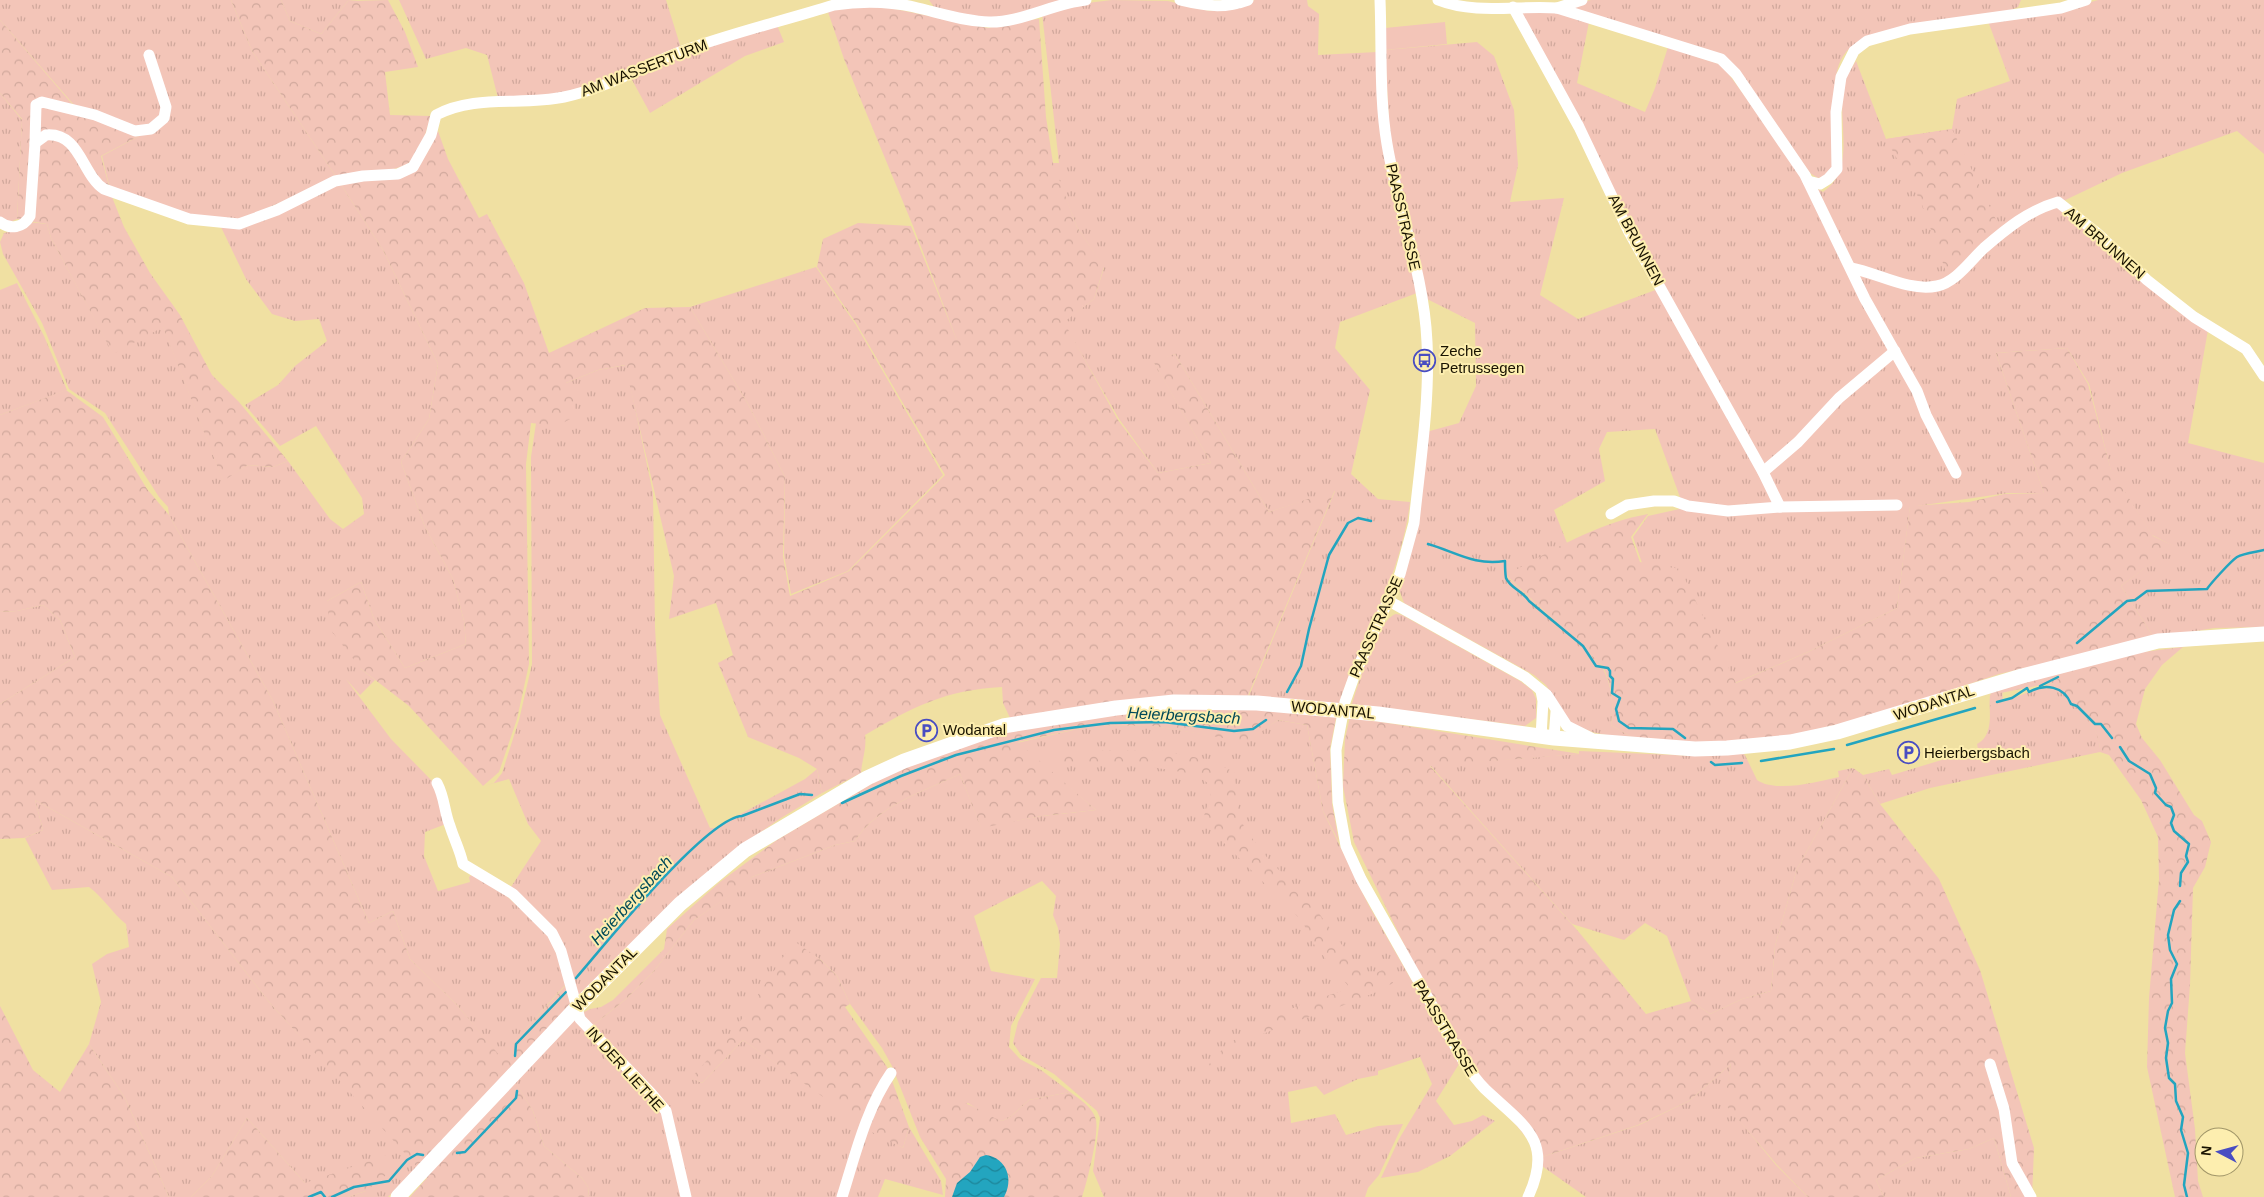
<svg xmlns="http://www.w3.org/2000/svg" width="2264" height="1197" viewBox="0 0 2264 1197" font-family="Arial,sans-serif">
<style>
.grass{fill:url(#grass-tufts)}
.forest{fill:url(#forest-crowns)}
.green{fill:#f3c5b8}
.water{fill:url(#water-waves)}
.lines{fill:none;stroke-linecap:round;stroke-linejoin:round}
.stream{stroke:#23a5bf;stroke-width:2.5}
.minor{stroke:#fff;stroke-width:11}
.major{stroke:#fff;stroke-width:15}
.labels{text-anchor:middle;stroke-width:4;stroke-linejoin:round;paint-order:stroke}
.street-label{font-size:15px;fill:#181200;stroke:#fdeeaf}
.poi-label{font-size:15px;fill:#181200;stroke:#fdeeaf;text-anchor:start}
.water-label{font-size:16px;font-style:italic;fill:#004958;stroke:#fdeeaf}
</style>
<defs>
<pattern id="grass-tufts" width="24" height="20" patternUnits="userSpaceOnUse" patternTransform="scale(1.25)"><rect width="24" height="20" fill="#f3c5b8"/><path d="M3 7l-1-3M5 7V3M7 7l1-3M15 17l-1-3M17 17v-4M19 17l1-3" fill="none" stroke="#d0a89c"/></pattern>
<pattern id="forest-crowns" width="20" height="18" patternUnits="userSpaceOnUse" patternTransform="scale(1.25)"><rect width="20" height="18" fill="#f3c5b8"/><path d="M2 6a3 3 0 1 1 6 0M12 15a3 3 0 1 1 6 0" fill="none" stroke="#d0a89c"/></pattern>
<pattern id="water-waves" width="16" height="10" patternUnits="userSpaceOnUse" patternTransform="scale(1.25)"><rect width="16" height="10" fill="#23a5bf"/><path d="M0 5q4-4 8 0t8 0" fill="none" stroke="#1d8599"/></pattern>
</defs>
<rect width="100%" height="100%" fill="#f0e0a2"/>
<g class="grass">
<path d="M0,0H231L252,51L337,178L238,221L190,217L110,189L102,156L141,135L74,105L0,20Z"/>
<path d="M281,0H358L348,1L321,34L290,21Z"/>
<path d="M399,0H666L681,48L618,77L546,97L498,98L487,55L466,48L426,59Z"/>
<path d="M929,0H1074L991,20L937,11Z"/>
<path d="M1112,0L1168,1L1209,11L1233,8L1255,0H1307L1308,6L1319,14L1318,55L1377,52L1417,293L1340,322L1335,348L1370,390L1351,474L1378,499L1410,502C1406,536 1395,569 1382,602C1368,638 1348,670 1338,708L1248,698L1335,491L1269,512L1175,354L1154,362L1211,463L1158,473L1119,419L1063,322L1094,299L1104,268L1077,227L1052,163H1059L1042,13L1079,4Z"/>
<path d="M1591,0H2021L2018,7L2011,10L1861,40C1857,44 1850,47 1846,52C1821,81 1849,151 1827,176L1818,178L1810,173L1735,68L1572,10L1576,4Z"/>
<path d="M2098,0H2264V154L2237,131L2122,173L2057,204L2174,309L2208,330L2188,443L2264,463V627L2214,628L2154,638L2121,586L2173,546L2152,535L2111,471L2089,384L2067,348L1996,353L2044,493H2008L1910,507L1897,608L1808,652L1735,683L1680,570L1642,563L1633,537L1648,516L1684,508L1655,429L1607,432L1599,449L1605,481L1554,510L1567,543L1506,576L1600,663C1612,685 1614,701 1611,725L1640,742L1592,732L1575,725L1568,720L1546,685L1534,675L1404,603L1399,589L1426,432L1459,423L1476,386L1475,323L1425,298L1390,141L1385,50L1477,42L1494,56L1514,110L1518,165L1510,202L1564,198L1540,295L1578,319L1658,289L1518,9L1559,13L1589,22L1577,83L1645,112L1655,88L1668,47L1722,65L1780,144L1805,182L1823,192C1860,167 1833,114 1846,78C1848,72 1853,66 1856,61L1886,139L1952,129L1957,99L2010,81L1988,21L2063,10Z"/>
<path d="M777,25L784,42L745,56L650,113L631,78L677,57Z"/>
<path d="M0,93L22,120L17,219L3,225L0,222Z"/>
<path d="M340,183L383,250L438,364L429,419L401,462L425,527L453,579L464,621L466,644L405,668L374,619L361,582L327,601L361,669L375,680L360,695L346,679L391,739L435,784L446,824L425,832L424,856L438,891L470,882L469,877L473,874L497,887L550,936L567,983L500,1057L457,1005L410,959L393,911L369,923L273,701L169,515L168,507L159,497L105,413L69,389L42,323L3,254L0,242L4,233L20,229L29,222L47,224L51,238L113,353L163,326L223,480L248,465L273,467L288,461L330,519L343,529L364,514L362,498L316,426L280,446L245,405L278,385L295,366L327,341L319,319L295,321L272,314L246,279L220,225Z"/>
<path d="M816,267L856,325L943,475L848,571L791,594L784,555L785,477L748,404L690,307Z"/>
<path d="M17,283L44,336L67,390L0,415V290Z"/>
<path d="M626,365L653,493L655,627L660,715L710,828H715L805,779L817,769L822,793L781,818L728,855L579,996L562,949L509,890L541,841L528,824L509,779L484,786L494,783L502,773L519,720L532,664L531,457L536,423L566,383L598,370Z"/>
<path d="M43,605L60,620L75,657L0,704V612L17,611Z"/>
<path d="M1396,614L1402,615L1520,681L1532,690L1536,699V718L1525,726L1352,704C1358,686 1378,618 1396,614Z"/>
<path d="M2052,683C2071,701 2102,724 2100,752L1930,788L1880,804L1863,775L1889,769L1892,775L1978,749L1977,744C1994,735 1989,713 1990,695L2002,688L2003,702Z"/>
<path d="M1278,720L1307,725L1323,811L1368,904L1459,1064L1436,1101L1454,1125L1472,1121L1483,1115L1495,1121L1450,1156L1418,1172L1381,1178L1399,1139L1432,1084L1420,1057L1378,1071V1075L1358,1079L1324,1095L1316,1086L1288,1092L1291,1123L1335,1114L1346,1135L1378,1126L1403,1124L1379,1175L1368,1188L1365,1197H1104L1093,1171L1100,1118L1097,1111L1054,1074L1021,1055L1013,1043L1018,1022L1041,978H1057L1060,944L1058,928L1053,915L1056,896L1042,881L974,916L991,971L1035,979L1011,1026L1009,1047L1020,1059L1041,1070L1070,1092L1029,1100L1009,1118L1002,1121L989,1117L968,1103L927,1129L920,1137L892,1066L882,1048L850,1004L837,976L821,960L808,952L692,1078L702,1083L743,1040L864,1125L839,1197H688L671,1122L591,1027L626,999L653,972L694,920L746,884L752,877L835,845L855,841C878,805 923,792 960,774L981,827L1042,816L1096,810L1017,743L1095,725L1154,726L1246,741Z"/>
<path d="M1579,751L1696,756L1742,753L1745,755L1757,780C1776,793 1817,782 1839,777L1838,771L1853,768L1797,869L1775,946L1771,991L1742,999L1710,1014L1691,1001L1667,936L1645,923L1624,940L1572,924L1430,765L1579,754Z"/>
<path d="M35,800L172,877L269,1002L418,1166L388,1197H348L366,1191L305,1183L247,1118L212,1176L191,1197H169L125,1098L89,1044L101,1002L92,964L107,954L129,947L126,924C112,913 104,898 89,887L52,890L25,838L43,830Z"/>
<path d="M576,1016L663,1113L684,1197H589L588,1187L582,1178L544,1146L533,1111L515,1082Z"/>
<path d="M1731,1064L1725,1103L1776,1165L1808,1197H1586L1542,1166V1157L1639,1125L1689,1101Z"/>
<path d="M909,1127L941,1181L943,1195L885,1179L878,1197H844L867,1128L903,1148Z"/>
<path d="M1994,1138L2011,1197H1884L1876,1180L1916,1158L1969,1149Z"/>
</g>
<g class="forest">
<path d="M231,0H281L290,21L321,34L348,1L388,0L405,32L418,67L385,72L390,115L431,116C426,130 422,152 410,162C396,173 355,174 337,178L252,51Z"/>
<path d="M880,6L988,28L1019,21L1039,19L1046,117L1053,163L1077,227L1104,267L1094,299L1064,322L1118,420L1158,473L1211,463L1153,361L1175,354L1269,512L1335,490L1247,698L1012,722L1003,703L1002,687C945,690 913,707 865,735C867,748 862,759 861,773L822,793L817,769L799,758L748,737L718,663L733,655L716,603L669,619L674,576L625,365L598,370L566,383L573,395L576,416L557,426L531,423L526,464L529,664L517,719L499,772L483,786L409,706L361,669L330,629L327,601L361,582L374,619L405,668L466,644L464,621L453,579L425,527L401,462L429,419L438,364L383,250L340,183L399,178L427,153L438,131L448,159L479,218L487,214L524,283L549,353L645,308L690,307L748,404L785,477L783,556L790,596L849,571L945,475L856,323L817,267L823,239L858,223L911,226L958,343L913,226L844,59L827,9Z"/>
<path d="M0,20L73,105L141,135L101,156L112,197L124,227L150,273L180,315L212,375L239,402L288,461L273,467L248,465L223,481L163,327L113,354L51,238L47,224L17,219L22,119L0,93Z"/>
<path d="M1952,129L2001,230L1949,280L1921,202L1886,139Z"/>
<path d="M2067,348L2088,384L2111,470L2153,536L2174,546L2121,586L2154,638L1999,674L1870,717L1792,735L1745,741L1689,743L1640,742L1611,725C1614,702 1612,685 1602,665L1506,575C1551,551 1597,523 1648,514L1631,537L1640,562L1680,569L1736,683L1808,652L1897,608L1910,506L1969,502L2004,494L2044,493L1996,353Z"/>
<path d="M66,390L103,417L147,489L169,515L273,701L369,923L393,911L410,959L457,1005L500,1056L567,984L573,1002L508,1070L533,1111L544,1146L582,1178L588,1187L589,1197H410L427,1178L269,1002L172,877L35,800L43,830L24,838L0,839V704L75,657L60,620L43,605L17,611L0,612V415Z"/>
<path d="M2183,647L2162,665L2145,689L2136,724L2142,738L2160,760L2194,815L2202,821L2211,842L2205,867L2193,888L2190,985L2185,1053L2195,1129L2198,1181L2203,1197H2175L2147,1067L2149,998L2159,879L2158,837L2141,800L2109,755L2100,752C2101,724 2071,701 2052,683L1990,695L1989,716L1991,691L2135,653Z"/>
<path d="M1189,706L1337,713L1330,748L1332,804L1339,842L1323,811L1307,725L1278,720L1246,742L1154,726L1095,725L1018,742L1096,810L1042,816L981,828L960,774C923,792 878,805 855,841L835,845L752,877L747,884L694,920L653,972L626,999L591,1027L583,1020L584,1012L590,1009L601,1007L613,1000L664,949L667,929L720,882L777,840L890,773L1004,732L1085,713Z"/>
<path d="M1350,717L1580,754L1430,766L1578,931L1646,1014L1691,1001L1710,1014L1742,999L1771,991L1775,946L1797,869L1853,768L1863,775L1880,804L1939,879L1980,970L2034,1148L2032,1197H2011L1994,1138L1969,1149L1916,1158L1876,1180L1884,1197H1808L1777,1165L1724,1103L1731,1064L1689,1101L1638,1125L1542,1157L1486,1088L1442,1022L1354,842L1343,786L1345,739Z"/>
<path d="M1112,750L1161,751L1210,760L1234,772L1239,814L1245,829L1269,860L1310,901L1366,978L1386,968L1393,983C1342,1012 1282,1020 1232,1049C1219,1056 1207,1069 1196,1079L1227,1044L1297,1006L1350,988L1315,946L1302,921L1207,826L1204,816L1212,790C1210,787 1208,783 1205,781C1186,764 1082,764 1052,762L1047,753Z"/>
<path d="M794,941L821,960L837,976L850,1004L845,1007L887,1067L909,1127L903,1148L875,1134L743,1040L702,1083L691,1078L735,1029Z"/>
<path d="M0,1006L33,1070L60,1092L89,1044L125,1098L169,1197H0Z"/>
<path d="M1070,1092C1079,1099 1093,1107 1096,1120C1099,1135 1087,1182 1082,1197H945L946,1179L920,1137C930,1124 949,1095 970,1105C981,1110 990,1117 1002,1121L1009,1118L1029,1100Z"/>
<path d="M247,1118L305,1183L387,1155L386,1175L366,1191L348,1197H191L212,1176Z"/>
</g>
<path class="green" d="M1445,22L1447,44L1385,50V28Z"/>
<path class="water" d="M986,1155C1007,1158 1014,1180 1004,1197H952L957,1183L970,1172L980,1157Z"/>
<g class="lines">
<g class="stream">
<path d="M1428,544C1456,552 1474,566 1505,561C1505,566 1505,573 1506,578C1510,588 1524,592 1529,601L1583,646L1596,666L1608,668L1610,671V676L1613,679L1612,693L1620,698L1616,709L1619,721L1629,728L1673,729L1685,738"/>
<path d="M2077,643L2127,601L2135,600L2147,591L2207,589C2211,583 2231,561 2237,557C2244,553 2256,552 2264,550"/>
<path d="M2040,686L2058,677"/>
<path d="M1287,692L1301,666L1309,629L1329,555L1348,523L1358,518L1371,521"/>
<path d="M1997,702L2012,698L2027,688L2029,692C2045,683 2064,686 2071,704L2077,706L2095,724H2101L2112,738"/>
<path d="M1847,745L1975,708"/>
<path d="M2120,747L2129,761L2150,774L2156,788L2155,793L2166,805L2171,807L2174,815L2171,823L2174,831L2189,844L2186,856L2188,862L2181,873L2180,886"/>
<path d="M1761,761L1834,749"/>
<path d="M1711,762L1715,765L1742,763"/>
<path d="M842,803L901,776L956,755L1054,730L1110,723L1164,722L1234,731L1253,729L1266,720"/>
<path d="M2180,901L2174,910L2168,935L2170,950L2177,964L2171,979L2172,1003L2168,1011L2165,1028L2168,1043L2166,1058L2169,1078L2175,1084L2176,1101L2183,1117L2181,1130L2188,1153L2184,1185L2187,1197"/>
<path d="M576,978C603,947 706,818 742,816L800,794L812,795"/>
<path d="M515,1056L516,1044L566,992"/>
<path d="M457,1153L465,1152L516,1098L517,1091"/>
<path d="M309,1197L321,1192L325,1197"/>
<path d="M332,1197L354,1187L389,1181L407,1160L417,1154L423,1155"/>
</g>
<g class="minor">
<path d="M1180,0C1205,6 1224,9 1248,0"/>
<path d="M1380,0C1382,48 1379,97 1387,144C1398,210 1424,274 1427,342C1430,402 1420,463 1414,523L1400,574L1355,674L1345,702L1336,750L1338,802L1346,846L1361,879L1464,1062C1470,1071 1477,1081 1485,1089C1523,1125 1555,1140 1528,1197"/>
<path d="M1438,0C1476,15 1518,5 1557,8L1721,59L1736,74L1805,175L1865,299L1917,391L1926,415L1956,473"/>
<path d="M1513,7L1579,127L1628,230L1763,472L1780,507"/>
<path d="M1557,8L1582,0"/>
<path d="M35,143L36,105L42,102L95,115L135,131L151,129L164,118L166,107L149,55"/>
<path d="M1808,181L1820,184L1828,179L1837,169L1836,112L1841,77L1854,51L1867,41L1910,29L2061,8L2086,0"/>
<path d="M0,222C10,230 23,228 30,216L35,143L46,135C80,132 82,175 104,189L189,219L239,224L277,210L335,181L363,176L398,174L413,167L431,135L436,115C475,94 522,106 564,97C604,89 639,68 677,53C727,34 783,21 834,5C861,1 887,1 914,7C940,13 963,21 989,22C1020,23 1054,3 1086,0"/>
<path d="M1851,268C1878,273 1909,292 1937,286C1956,282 1970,261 1984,248C2006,229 2029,210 2058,202L2097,233L2147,280L2194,317L2246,349L2264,376"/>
<path d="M1763,472L1798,442L1839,398L1895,351"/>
<path d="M1611,514L1627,505L1654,501H1674L1688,506L1728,511L1780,507L1897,505"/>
<path d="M1389,601L1525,677L1547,695L1567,726L1591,738"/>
<path d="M1541,691L1543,701L1541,737"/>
<path d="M1554,738L1556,712"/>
<path d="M437,783C445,798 444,811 450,826C454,839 460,850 463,864L513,894L552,933L561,951L580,1019L651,1093L666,1111L686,1197"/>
<path d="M1990,1064L2004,1109L2012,1163L2031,1197"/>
<path d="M842,1197C855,1156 866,1109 891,1073"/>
</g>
<path class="major" d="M398,1197L580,1004L680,904L745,850L867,778L904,761L1003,726L1116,708L1174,702L1257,703L1378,714L1554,738L1695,749L1727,748L1790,742L1837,732L2022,676L2158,641L2264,634"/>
</g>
<defs>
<symbol id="bus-ring" viewBox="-11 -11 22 22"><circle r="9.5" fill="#fdeeaf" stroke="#494dc2" stroke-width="1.5"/><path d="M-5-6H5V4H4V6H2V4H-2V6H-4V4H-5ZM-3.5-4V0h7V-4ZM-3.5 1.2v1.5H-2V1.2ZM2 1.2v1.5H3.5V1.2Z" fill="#494dc2"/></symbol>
<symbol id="parking-ring" viewBox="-11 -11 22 22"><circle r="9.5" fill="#fdeeaf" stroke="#494dc2" stroke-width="1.5"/><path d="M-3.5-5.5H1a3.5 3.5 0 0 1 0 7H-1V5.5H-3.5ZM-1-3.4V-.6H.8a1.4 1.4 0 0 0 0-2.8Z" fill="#494dc2"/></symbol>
</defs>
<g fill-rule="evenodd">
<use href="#bus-ring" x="1412" y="348" width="25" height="25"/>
<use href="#parking-ring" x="914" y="718" width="25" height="25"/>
<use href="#parking-ring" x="1896" y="740" width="25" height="25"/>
</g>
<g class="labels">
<g class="street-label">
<text transform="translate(644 68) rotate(-21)" y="5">AM WASSERTURM</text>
<text transform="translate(1403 217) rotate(77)" y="5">PAASSTRASSE</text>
<text transform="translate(1636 240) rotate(62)" y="5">AM BRUNNEN</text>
<text transform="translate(2105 243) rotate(41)" y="5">AM BRUNNEN</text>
<text transform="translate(1376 627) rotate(-66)" y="5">PAASSTRASSE</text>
<text transform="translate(1934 703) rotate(-18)" y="5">WODANTAL</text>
<text transform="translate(1333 710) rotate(5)" y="5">WODANTAL</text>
<text transform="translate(605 979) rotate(-45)" y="5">WODANTAL</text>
<text transform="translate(1445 1028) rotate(59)" y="5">PAASSTRASSE</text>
<text transform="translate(625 1069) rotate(48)" y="5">IN DER LIETHE</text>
</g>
<g class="poi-label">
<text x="1440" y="356">Zeche<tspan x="1440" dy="17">Petrussegen</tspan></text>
<text x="943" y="735">Wodantal</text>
<text x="1924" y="758">Heierbergsbach</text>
</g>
<g class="water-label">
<text transform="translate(1184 715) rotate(3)" y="6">Heierbergsbach</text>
<text transform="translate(631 900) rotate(-48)" y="6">Heierbergsbach</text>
</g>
</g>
<g transform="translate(2219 1152) rotate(276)"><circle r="24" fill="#fdeeaf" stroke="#a19669"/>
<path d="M0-4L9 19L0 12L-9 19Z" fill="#494dc2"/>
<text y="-8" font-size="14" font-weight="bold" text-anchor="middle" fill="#181200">N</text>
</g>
</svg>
